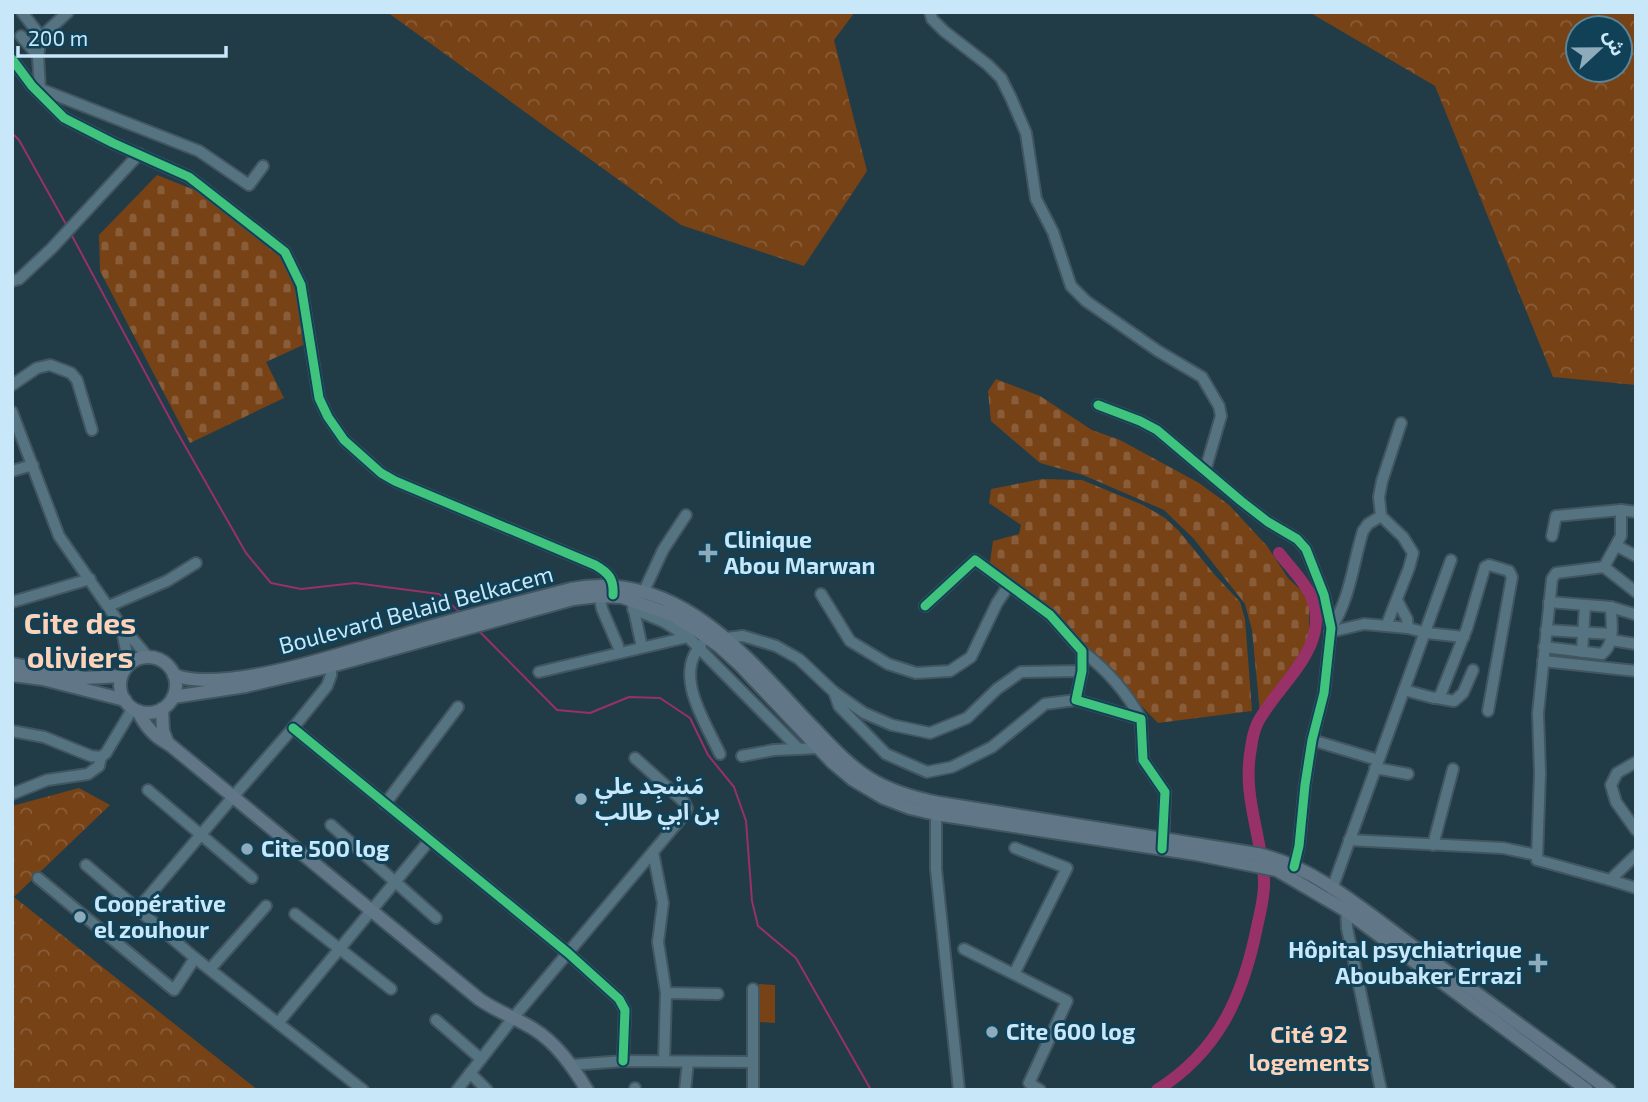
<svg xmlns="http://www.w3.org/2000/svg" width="1648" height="1102" viewBox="0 0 1648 1102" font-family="'Exo 2','Noto Sans Arabic',sans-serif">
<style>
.forest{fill:url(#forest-crowns);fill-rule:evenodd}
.cemetery{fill:url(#cemetery-stones)}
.pitch{fill:#774216}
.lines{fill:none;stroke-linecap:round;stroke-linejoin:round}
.stream{stroke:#973167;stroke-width:2}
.river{stroke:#973167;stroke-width:12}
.minor-casing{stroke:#425660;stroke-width:14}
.major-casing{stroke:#425660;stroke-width:16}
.minor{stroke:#567382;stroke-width:10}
.major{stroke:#617788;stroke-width:12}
.cycleway-casing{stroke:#114157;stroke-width:13}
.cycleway{stroke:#40c37c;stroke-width:9}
.poi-dot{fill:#8eabbb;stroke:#114157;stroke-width:2.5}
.labels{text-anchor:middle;stroke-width:6;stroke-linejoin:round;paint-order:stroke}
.poi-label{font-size:23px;font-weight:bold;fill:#c8e8fa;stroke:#114157;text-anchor:start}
.street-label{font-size:23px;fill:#c8e8fa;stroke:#114157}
.neighbourhood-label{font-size:24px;font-weight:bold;fill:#fdd2b8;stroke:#114157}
.district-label{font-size:30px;font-weight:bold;fill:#fdd2b8;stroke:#114157}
</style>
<defs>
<pattern id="forest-crowns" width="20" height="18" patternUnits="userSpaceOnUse" patternTransform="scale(1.75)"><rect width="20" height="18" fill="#774216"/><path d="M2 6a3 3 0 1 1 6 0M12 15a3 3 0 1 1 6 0" fill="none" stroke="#895d39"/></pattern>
<pattern id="cemetery-stones" width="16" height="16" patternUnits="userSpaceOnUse" patternTransform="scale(1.75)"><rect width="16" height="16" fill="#774216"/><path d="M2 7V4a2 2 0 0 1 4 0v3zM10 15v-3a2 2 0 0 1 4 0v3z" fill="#895d39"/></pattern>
</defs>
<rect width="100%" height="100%" fill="#213b47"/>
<g class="forest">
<path d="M387,12H855L834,40L867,171L804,266L681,225Z"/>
<path d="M1309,12H1636V385L1553,377L1435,86ZM1578,28H1620V70H1578Z"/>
<path d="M79,788L110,805L14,897L258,1090H12V806Z"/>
</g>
<g class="cemetery">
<path d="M157,175L197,191L282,257L296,292L303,345L266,362L284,398L190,443L100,271L99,235Z"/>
<path d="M996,379L1040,396L1092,430L1120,440L1199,483L1229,505L1267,546L1288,578L1305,594L1309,604V633L1298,662L1260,714L1252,630L1245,604L1194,539L1164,510L1083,475L1040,463L991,421L988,391Z"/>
<path d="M1042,479L1082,480L1143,505L1165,518L1179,531L1213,573L1240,602L1245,619L1252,711L1158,723L1048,609L989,569L993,541L1019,534L1021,525L989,503L991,489Z"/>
</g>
<path class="pitch" d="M759,984L775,985V1023L758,1022Z"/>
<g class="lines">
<g class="stream">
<path d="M12,133L19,140L67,226"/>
<path d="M71,234L176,430L246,553L271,583L301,589L355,583L439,594L462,614"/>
<path d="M478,630L557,710L590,713L629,697L660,698L690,718L708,755L734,787L746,821L752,901L758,926L796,958L871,1090"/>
</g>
<path class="river" d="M1157,1090C1219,1051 1243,996 1257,927C1260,912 1265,896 1264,880C1261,833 1242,795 1251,748C1252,740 1254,730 1258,722C1278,684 1333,646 1311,596C1304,581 1289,566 1279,553"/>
<defs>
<g id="minor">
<path d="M22,12L41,37"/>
<path d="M930,12L932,19L944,31L988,65L1001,78L1011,98L1026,133L1036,199L1053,232L1071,286L1086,301L1158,351L1202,377L1219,406L1221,416L1205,471"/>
<path d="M21,36L38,56"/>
<path d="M12,59L32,86L64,118L113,143L189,177L285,252L301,285L319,398L328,417L344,440L381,473L395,481L595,565C607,572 614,578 613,593"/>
<path d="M35,87L199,151L249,185L263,166"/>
<path d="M40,89L38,56L41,37L68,12"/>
<path d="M12,281L19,279L52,248L139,154"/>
<path d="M12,385L37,368L50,365L71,373L77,380L92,430"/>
<path d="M1098,405L1140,421L1157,430L1241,501L1268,522L1297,539L1306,549L1324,595L1331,628L1324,693L1312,740L1305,785L1299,846L1294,867"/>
<path d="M12,412L59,536L120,624L148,657"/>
<path d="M12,471L33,465"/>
<path d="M1381,516L1403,537L1413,553L1409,568L1387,624"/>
<path d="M1552,536L1556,516L1621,510"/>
<path d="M1617,546L1636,556"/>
<path d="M1604,567L1621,536V510L1636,512"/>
<path d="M598,588L602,609L618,646"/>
<path d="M644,591L663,550L686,515"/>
<path d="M821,594L850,641L888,664L916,673L950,671L971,657L997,603L1009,585"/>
<path d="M12,602L90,579"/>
<path d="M1549,602L1611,607L1634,614"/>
<path d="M109,606L167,581L196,563"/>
<path d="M633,606L642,647"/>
<path d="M925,606L975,560L1050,615L1082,651V671L1076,700L1141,719L1143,760L1165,792L1163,845"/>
<path d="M633,609L664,622L688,637"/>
<path d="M1331,628C1350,600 1353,563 1363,531L1368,524L1381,516L1379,497L1382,481L1401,423"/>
<path d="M1408,628L1427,633L1464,637"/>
<path d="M122,630L129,665"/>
<path d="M1546,630L1611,634"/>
<path d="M1330,632L1364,624L1408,628L1407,619L1397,600"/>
<path d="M726,638L743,636L776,646L799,659L834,692L864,713L892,725L930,733L967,718L997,689L1021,672L1082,671"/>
<path d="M1611,640L1636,644"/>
<path d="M701,645C673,676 706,723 720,754"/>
<path d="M1544,647L1602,654C1616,643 1611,623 1611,607"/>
<path d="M1082,651C1106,669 1127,693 1141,719"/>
<path d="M1582,652L1585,605"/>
<path d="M1543,661L1636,671"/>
<path d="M539,672L688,637L799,749"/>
<path d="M1404,690L1434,698L1440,696L1467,628L1485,567L1489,565L1509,571L1512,577L1488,711"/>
<path d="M834,692L839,706L886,754L927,772L952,767L992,747L1045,704L1076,700"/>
<path d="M1437,698L1454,701L1463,693L1473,670"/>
<path d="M293,728L568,953L619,999L625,1010L623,1061"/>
<path d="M12,731L44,737L91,756L101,757L106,753L133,708"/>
<path d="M1312,740L1378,760"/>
<path d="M742,756L774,750L819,748"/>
<path d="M1636,762L1617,773L1611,785L1616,802L1636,830"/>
<path d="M1375,768L1408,774"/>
<path d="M148,790L252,878"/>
<path d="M12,794L47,780L88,774L99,766L101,757"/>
<path d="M385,804L458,707"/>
<path d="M936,814V869L959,1090"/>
<path d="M331,825L436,918"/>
<path d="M1349,840L1503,848L1537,855"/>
<path d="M1433,845L1453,769"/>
<path d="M653,852L663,903L658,942L666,993"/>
<path d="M1636,855L1610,880L1636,888"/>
<path d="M86,865L195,958L363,1090"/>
<path d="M38,878L174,990L195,958"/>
<path d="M1610,880L1537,860L1540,773L1538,713L1552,579L1556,573L1604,567L1636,592"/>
<path d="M1332,889L1451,560"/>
<path d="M1346,907L1347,928L1381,1090"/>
<path d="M137,910L232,798L293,728L327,686L331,675V666"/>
<path d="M295,914L391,989"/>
<path d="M964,949L1067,1001L1029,1083L1040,1090"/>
<path d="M210,969L266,906"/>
<path d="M1014,974L1067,868L1015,848"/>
<path d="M436,1020L481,1059"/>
<path d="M278,1023L429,841"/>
<path d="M664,1061L666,993L718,994"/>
<path d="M571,1065L623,1061L753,1062"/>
<path d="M470,1073L487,1090"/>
<path d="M635,1088V1090"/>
<path d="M457,1090L513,1018L684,815L687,808L684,802L635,758"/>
<path d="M685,1090L688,1062"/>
<path d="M753,1090V989"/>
</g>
<g id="major">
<circle cx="148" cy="685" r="28"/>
<path d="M12,664L84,678L121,676"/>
<path d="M12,675L43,679L125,700"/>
<path d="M174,675C228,696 364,646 422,629C472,615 521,602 571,589C674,569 743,652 806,720C826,740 845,763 869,778C890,791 914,798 939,803L1257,854C1315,866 1371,916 1418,950C1481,997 1545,1043 1609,1090"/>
<path d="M173,697L246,686L331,666L573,599L598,596L622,597L672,615L695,629L719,646L740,665L833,763L852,779L884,798L910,808L936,814L1196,854L1277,870L1345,910L1587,1090"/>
<path d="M162,709L163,731L168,744"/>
<path d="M138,711C145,726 154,737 169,744L479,999C496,1011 514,1017 532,1028C556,1042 573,1067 587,1090"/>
</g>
</defs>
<use href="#minor" class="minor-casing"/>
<use href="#major" class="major-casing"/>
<use href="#minor" class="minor"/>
<use href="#major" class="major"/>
<defs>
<g id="cycleway">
<path d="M12,59L32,86L64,118L113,143L189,177L285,252L301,285L319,398L328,417L344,440L381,473L395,481L595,565C609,573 614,579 613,595"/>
<path d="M1098,405L1140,421L1157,430L1241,501L1268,522L1297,539L1306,549L1324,595L1331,628L1324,693L1312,740L1305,785L1299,846L1294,867"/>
<path d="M925,606L975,560L1050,615L1082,651V671L1076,700L1141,719L1143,760L1165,792L1162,849"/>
<path d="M293,728L568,953L619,999L625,1010L623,1061"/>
</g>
</defs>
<use href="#cycleway" class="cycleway-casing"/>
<use href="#cycleway" class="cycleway"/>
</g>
<g class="poi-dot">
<path d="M704.5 542.5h7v7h7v7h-7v7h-7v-7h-7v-7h7z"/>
<circle cx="581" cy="799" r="7"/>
<circle cx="247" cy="849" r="7"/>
<circle cx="80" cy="917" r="7"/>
<path d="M1534.5 952.5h7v7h7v7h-7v7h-7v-7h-7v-7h7z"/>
<circle cx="992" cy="1032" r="7"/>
</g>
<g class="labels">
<g class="poi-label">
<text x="724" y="548">Clinique<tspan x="724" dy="26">Abou Marwan</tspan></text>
<text x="595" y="794">مَسْجِد علي<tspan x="595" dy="26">بن ابي طالب</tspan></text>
<text x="261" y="857">Cite 500 log</text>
<text x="94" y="912">Coopérative<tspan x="94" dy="26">el zouhour</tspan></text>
<text x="1522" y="958" text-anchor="end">Hôpital psychiatrique<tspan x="1522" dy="26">Aboubaker Errazi</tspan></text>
<text x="1006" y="1040">Cite 600 log</text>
</g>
<g class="street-label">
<text transform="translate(416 610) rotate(-15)" y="8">Boulevard Belaid Belkacem</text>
</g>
<g class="neighbourhood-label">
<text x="1309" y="1043">Cité 92<tspan x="1309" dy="28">logements</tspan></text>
</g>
<g class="district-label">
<text x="80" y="634">Cite des<tspan x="80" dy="34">oliviers</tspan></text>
</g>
</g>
<rect width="1648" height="1102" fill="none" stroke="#c8e8fa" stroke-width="28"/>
<g transform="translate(1599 49) rotate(68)"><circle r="33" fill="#114157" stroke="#5a8498" stroke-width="2"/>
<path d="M0-5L12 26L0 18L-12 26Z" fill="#8eabbb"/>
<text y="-10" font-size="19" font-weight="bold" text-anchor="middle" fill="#c8e8fa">ش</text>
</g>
<path d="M18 46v10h208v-10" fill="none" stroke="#c8e8fa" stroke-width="3.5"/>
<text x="28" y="46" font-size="21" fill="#c8e8fa" stroke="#114157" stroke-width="5" paint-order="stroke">200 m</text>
</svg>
